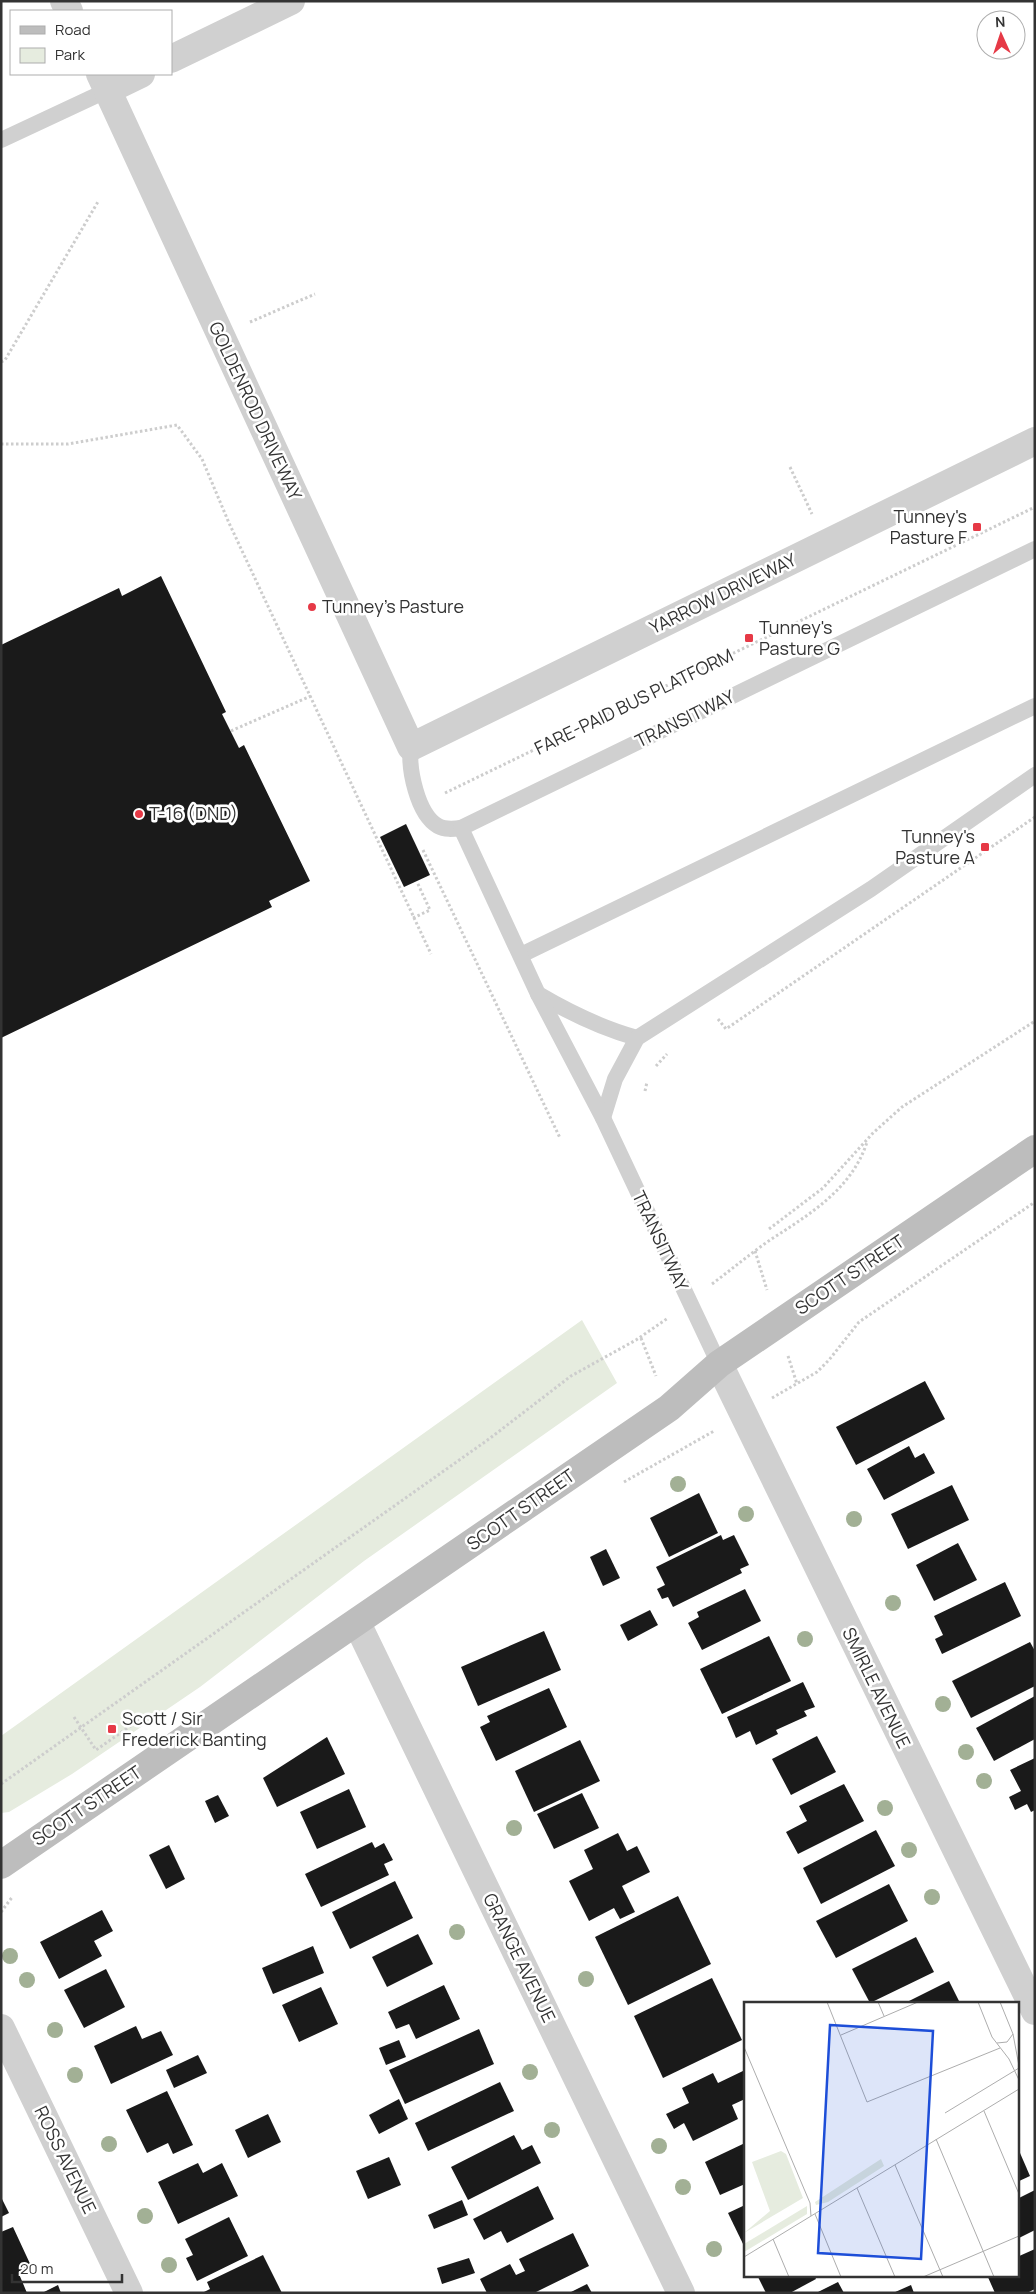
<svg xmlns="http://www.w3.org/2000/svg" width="1036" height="2294" viewBox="0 0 1036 2294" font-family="Manrope,sans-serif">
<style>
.green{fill:#e6ecdf}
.building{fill:#1a1a1a}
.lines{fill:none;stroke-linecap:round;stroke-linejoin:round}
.path{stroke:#cdcdcd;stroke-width:3;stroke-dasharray:2.5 2.5;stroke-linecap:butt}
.lane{stroke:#d0d0d0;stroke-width:16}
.street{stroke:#d0d0d0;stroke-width:28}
.secondary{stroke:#bdbdbd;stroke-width:28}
.tree{fill:#a2b095}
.poi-dot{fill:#e63946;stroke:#fff;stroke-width:2}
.labels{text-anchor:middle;stroke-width:5;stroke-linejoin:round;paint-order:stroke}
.street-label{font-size:18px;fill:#333;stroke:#fff}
.poi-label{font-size:18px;fill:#333;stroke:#fff;text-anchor:start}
.inset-road{fill:none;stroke:#adadad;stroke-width:1}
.view{fill:#1d4ed8;fill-opacity:0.15;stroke:#1d4ed8;stroke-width:2.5}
.inset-edge{fill:none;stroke:#333;stroke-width:2.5}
</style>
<rect width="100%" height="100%" fill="#fff"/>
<path class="green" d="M582,1320L617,1383L364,1561L200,1687L72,1774L9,1812L1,1813V1736Z"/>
<g class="building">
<path d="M161,576L226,712L222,714L239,748L244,745L310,881L269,901L272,907L1,1038V645L119,588L122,596Z"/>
<path d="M406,824L430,875L404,887L380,837Z"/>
<path d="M925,1381L945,1419L856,1465L836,1427Z"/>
<path d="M909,1446L915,1458L924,1453L935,1473L884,1500L867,1469Z"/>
<path d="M952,1485L969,1520L908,1549L891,1514Z"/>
<path d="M699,1493L718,1533L669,1557L650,1518Z"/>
<path d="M721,1535L723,1540L734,1535L749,1565L740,1569L742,1573L673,1607L668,1597L662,1599L657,1589L665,1585L656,1567Z"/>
<path d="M958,1543L977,1580L934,1601L916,1565Z"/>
<path d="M606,1549L620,1578L603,1586L590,1557Z"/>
<path d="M1005,1582L1021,1616L942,1654L935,1639L943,1635L934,1616Z"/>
<path d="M745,1589L761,1621L702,1650L688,1623L699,1617L697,1612Z"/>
<path d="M650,1610L658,1625L628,1641L620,1625Z"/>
<path d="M544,1631L561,1670L478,1706L461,1667Z"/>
<path d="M769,1636L791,1681L722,1714L700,1669Z"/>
<path d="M1030,1642L1035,1651V1686L971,1718L952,1681Z"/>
<path d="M803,1682L815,1707L804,1711L807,1716L776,1730L778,1734L756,1745L750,1731L736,1738L727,1717Z"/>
<path d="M549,1688L567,1727L496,1761L480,1727L490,1722L487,1716Z"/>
<path d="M1035,1696V1739L994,1761L976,1728Z"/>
<path d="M817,1736L836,1772L791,1795L772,1759Z"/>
<path d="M327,1737L345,1774L277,1807L263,1778Z"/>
<path d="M580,1740L600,1781L534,1812L515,1771Z"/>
<path d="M1035,1758V1810L1031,1812L1027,1804L1015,1810L1009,1797L1021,1791L1010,1770Z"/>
<path d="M844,1784L864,1821L798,1854L786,1832L807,1821L799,1806Z"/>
<path d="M349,1789L366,1827L317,1849L300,1812Z"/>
<path d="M582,1793L599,1828L554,1849L537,1814Z"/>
<path d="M218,1795L229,1816L215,1823L205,1801Z"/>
<path d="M876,1830L895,1866L821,1904L803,1868Z"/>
<path d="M618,1833L627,1851L637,1846L650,1872L622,1886L635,1912L620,1919L614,1908L589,1921L569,1881L593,1869L584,1850Z"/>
<path d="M372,1842L375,1848L384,1843L393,1860L384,1864L389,1875L321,1907L305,1874Z"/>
<path d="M169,1845L185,1879L166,1889L149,1855Z"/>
<path d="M395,1881L413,1918L350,1949L332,1912Z"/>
<path d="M889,1884L908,1921L836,1958L816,1921Z"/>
<path d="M678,1896L711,1964L628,2005L595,1937Z"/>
<path d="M102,1910L113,1931L94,1941L102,1956L59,1979L40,1942Z"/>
<path d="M418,1934L433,1964L387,1987L372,1957Z"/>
<path d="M916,1937L934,1972L870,2003L852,1969Z"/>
<path d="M313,1946L324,1973L273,1994L262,1968Z"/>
<path d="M106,1969L125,2007L84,2028L64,1990Z"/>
<path d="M712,1978L742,2040L663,2078L634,2016Z"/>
<path d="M949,1981L960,2003H905Z"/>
<path d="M444,1985L460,2019L416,2039L409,2024L396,2029L388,2012Z"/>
<path d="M321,1987L338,2024L299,2042L282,2005Z"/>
<path d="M136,2026L142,2039L161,2031L173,2055L111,2084L94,2046Z"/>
<path d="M479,2029L494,2064L405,2104L389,2070Z"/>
<path d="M399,2040L406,2057L386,2065L379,2048Z"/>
<path d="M198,2055L207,2073L174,2088L166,2070Z"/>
<path d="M745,2070V2099L732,2105L738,2119L693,2141L684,2123L674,2129L666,2114L689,2103L682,2088L713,2073L718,2083Z"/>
<path d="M500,2082L514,2111L428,2151L415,2123Z"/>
<path d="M167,2091L193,2145L173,2154L168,2143L147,2153L126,2110Z"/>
<path d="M399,2099L408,2119L379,2134L369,2115Z"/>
<path d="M268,2114L281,2142L248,2158L235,2130Z"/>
<path d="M514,2135L522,2150L532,2145L541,2163L468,2200L451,2167Z"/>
<path d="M745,2143V2184L720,2195L705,2162Z"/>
<path d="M1017,2146L1030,2176L1017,2182Z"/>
<path d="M389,2157L401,2185L368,2199L356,2171Z"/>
<path d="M198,2163L203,2173L222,2163L238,2196L178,2224L158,2182Z"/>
<path d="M538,2186L554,2219L507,2243L501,2231L484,2240L473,2219Z"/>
<path d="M1035,2190V2230L1017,2239V2199Z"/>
<path d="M1,2197L9,2213L1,2217Z"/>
<path d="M462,2200L468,2215L434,2229L428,2215Z"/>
<path d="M745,2205V2248L728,2213Z"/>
<path d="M229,2217L248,2256L197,2281L186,2258L193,2255L185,2239Z"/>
<path d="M13,2227L32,2268L19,2274L27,2293H1V2232Z"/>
<path d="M573,2233L589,2266L534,2293H487L480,2279L510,2264L516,2275L525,2271L519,2259Z"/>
<path d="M1035,2249V2289L1027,2293H995L987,2275H1017V2257Z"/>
<path d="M263,2255L282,2293H202L210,2289L207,2282Z"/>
<path d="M469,2258L475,2273L442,2284L437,2268Z"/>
<path d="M757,2275H814L816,2279L790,2293H766Z"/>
<path d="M838,2282L844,2293H816Z"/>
<path d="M587,2284L592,2293H569Z"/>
<path d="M58,2285L61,2293H42Z"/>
<path d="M911,2285L914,2293H893Z"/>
</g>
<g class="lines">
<g class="path">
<path d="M250,322L315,294"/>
<path d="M1,362L5,360L99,200"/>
<path d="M1,444H68L177,425L202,459L229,523L431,954"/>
<path d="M790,467L812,514"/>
<path d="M231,731L311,696"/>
<path d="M445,793L1035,507"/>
<path d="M423,850L560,1138"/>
<path d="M413,918L430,910L417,882"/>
<path d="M718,1019L726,1029L1035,817"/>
<path d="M656,1066L667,1054"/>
<path d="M645,1091L647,1082"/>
<path d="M769,1229L823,1188L873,1133L902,1107L1035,1021"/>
<path d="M755,1251L767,1290"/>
<path d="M712,1284C732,1269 750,1254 770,1240C810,1214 852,1189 867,1142"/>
<path d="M641,1338L656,1376"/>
<path d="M788,1356L797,1384"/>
<path d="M772,1398L817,1372L829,1360L859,1322L1035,1202"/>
<path d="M624,1482L714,1431"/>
<path d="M74,1717L96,1750L149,1713"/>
<path d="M1,1784L489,1439L571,1376L636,1340L668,1318"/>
<path d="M1,1912L13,1896"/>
</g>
<g class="lane">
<path d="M1,140L108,90"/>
<path d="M411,747C408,768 417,814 438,826C445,830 453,829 461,828"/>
<path d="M521,955L1035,706"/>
<path d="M538,994C570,1013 601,1028 637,1038"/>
<path d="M603,1118L615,1079L637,1038L871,889L1035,775"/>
<path d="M719,1364L603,1118L538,994L461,828L1035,549"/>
</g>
<g class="street">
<path d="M64,1L69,11"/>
<path d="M171,59L291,1"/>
<path d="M100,74L411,747L1035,441"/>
<path d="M108,90L141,74"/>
<path d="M719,1364L1035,2011"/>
<path d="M357,1623L681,2293"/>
<path d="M1,2028L129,2293"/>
</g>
<path class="secondary" d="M1,1865L669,1408L719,1364L1035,1149"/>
</g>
<g class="tree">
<circle cx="678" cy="1484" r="8"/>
<circle cx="746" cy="1514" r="8"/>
<circle cx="854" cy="1519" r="8"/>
<circle cx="893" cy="1603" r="8"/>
<circle cx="805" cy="1639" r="8"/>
<circle cx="943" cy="1704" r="8"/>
<circle cx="966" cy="1752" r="8"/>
<circle cx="984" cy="1781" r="8"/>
<circle cx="885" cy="1808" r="8"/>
<circle cx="514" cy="1828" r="8"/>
<circle cx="909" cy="1850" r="8"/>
<circle cx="932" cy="1897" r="8"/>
<circle cx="457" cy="1932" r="8"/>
<circle cx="10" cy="1956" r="8"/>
<circle cx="586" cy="1979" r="8"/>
<circle cx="27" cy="1980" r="8"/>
<circle cx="55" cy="2030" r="8"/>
<circle cx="530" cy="2072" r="8"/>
<circle cx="75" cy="2075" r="8"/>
<circle cx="552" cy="2130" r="8"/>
<circle cx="109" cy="2144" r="8"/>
<circle cx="659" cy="2146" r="8"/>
<circle cx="683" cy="2187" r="8"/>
<circle cx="145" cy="2216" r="8"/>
<circle cx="714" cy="2249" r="8"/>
<circle cx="169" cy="2265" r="8"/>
</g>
<g class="poi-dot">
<rect x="972" y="522" width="10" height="10" rx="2.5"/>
<circle cx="312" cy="607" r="5"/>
<rect x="744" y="633" width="10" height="10" rx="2.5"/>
<circle cx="139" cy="814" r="5"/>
<rect x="980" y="842" width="10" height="10" rx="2.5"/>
<rect x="107" y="1724" width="10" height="10" rx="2.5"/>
</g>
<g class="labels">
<g class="street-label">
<text transform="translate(255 411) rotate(65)" y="6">GOLDENROD DRIVEWAY</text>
<text transform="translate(723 594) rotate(-26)" y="6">YARROW DRIVEWAY</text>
<text transform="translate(634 702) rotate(-26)" y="6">FARE-PAID BUS PLATFORM</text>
<text transform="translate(685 719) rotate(-26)" y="6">TRANSITWAY</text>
<text transform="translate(660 1241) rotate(65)" y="6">TRANSITWAY</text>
<text transform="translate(850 1275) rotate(-34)" y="6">SCOTT STREET</text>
<text transform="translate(521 1510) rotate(-35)" y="6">SCOTT STREET</text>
<text transform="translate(876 1688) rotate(64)" y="6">SMIRLE AVENUE</text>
<text transform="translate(87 1806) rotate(-34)" y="6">SCOTT STREET</text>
<text transform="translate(519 1958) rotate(64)" y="6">GRANGE AVENUE</text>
<text transform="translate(65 2160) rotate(64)" y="6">ROSS AVENUE</text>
</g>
<g class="poi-label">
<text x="967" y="523" text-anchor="end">Tunney's<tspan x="967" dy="21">Pasture F</tspan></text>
<text x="322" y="613">Tunney's Pasture</text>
<text x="759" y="634">Tunney's<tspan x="759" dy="21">Pasture G</tspan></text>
<text x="149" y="820">T-16 (DND)</text>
<text x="975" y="843" text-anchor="end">Tunney's<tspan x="975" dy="21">Pasture A</tspan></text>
<text x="122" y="1725">Scott / Sir<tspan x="122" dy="21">Frederick Banting</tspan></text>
</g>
</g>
<g transform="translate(744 2002)">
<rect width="275" height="275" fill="#fff"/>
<path d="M37,149L42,152L59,196L0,231L26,209L8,160ZM137,157L140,164L84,200L72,203L71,200ZM63,204V212L0,250V242Z" fill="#e6ecdf"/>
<path class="inset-road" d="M83,0L123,100L256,46M134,0L140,14M234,0L248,35L265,57L275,78M256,0L269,32L275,64M97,33L174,0M253,41L263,40L269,32M0,45L66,201L67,214M240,109L275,192M201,111L275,66M192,137L250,275M151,163L199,275M113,186L151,275M71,212L97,275M29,237L45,275M0,255L275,87M179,275L275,234"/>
<path class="view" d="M86,23L189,29L177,257L74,251Z"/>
<rect width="275" height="275" class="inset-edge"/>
</g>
<rect width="1036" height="2294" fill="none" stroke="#333333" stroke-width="5"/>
<rect x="10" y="10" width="162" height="65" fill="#ffffff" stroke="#adadad"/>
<rect x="20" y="26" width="25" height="8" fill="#bdbdbd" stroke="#adadad"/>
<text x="55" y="35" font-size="15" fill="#333333">Road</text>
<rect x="20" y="48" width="25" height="15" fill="#e6ecdf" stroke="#adadad"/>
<text x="55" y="60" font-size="15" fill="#333333">Park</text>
<g transform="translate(1001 35) rotate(357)"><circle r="24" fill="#ffffff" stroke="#adadad"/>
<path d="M0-4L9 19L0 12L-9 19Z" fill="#e63946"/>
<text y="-8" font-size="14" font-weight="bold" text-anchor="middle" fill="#333333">N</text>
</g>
<path d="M12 2274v8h110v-8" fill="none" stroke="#333333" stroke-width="2.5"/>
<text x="20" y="2274" font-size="15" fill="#333333" stroke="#ffffff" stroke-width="4" paint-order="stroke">20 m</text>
</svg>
